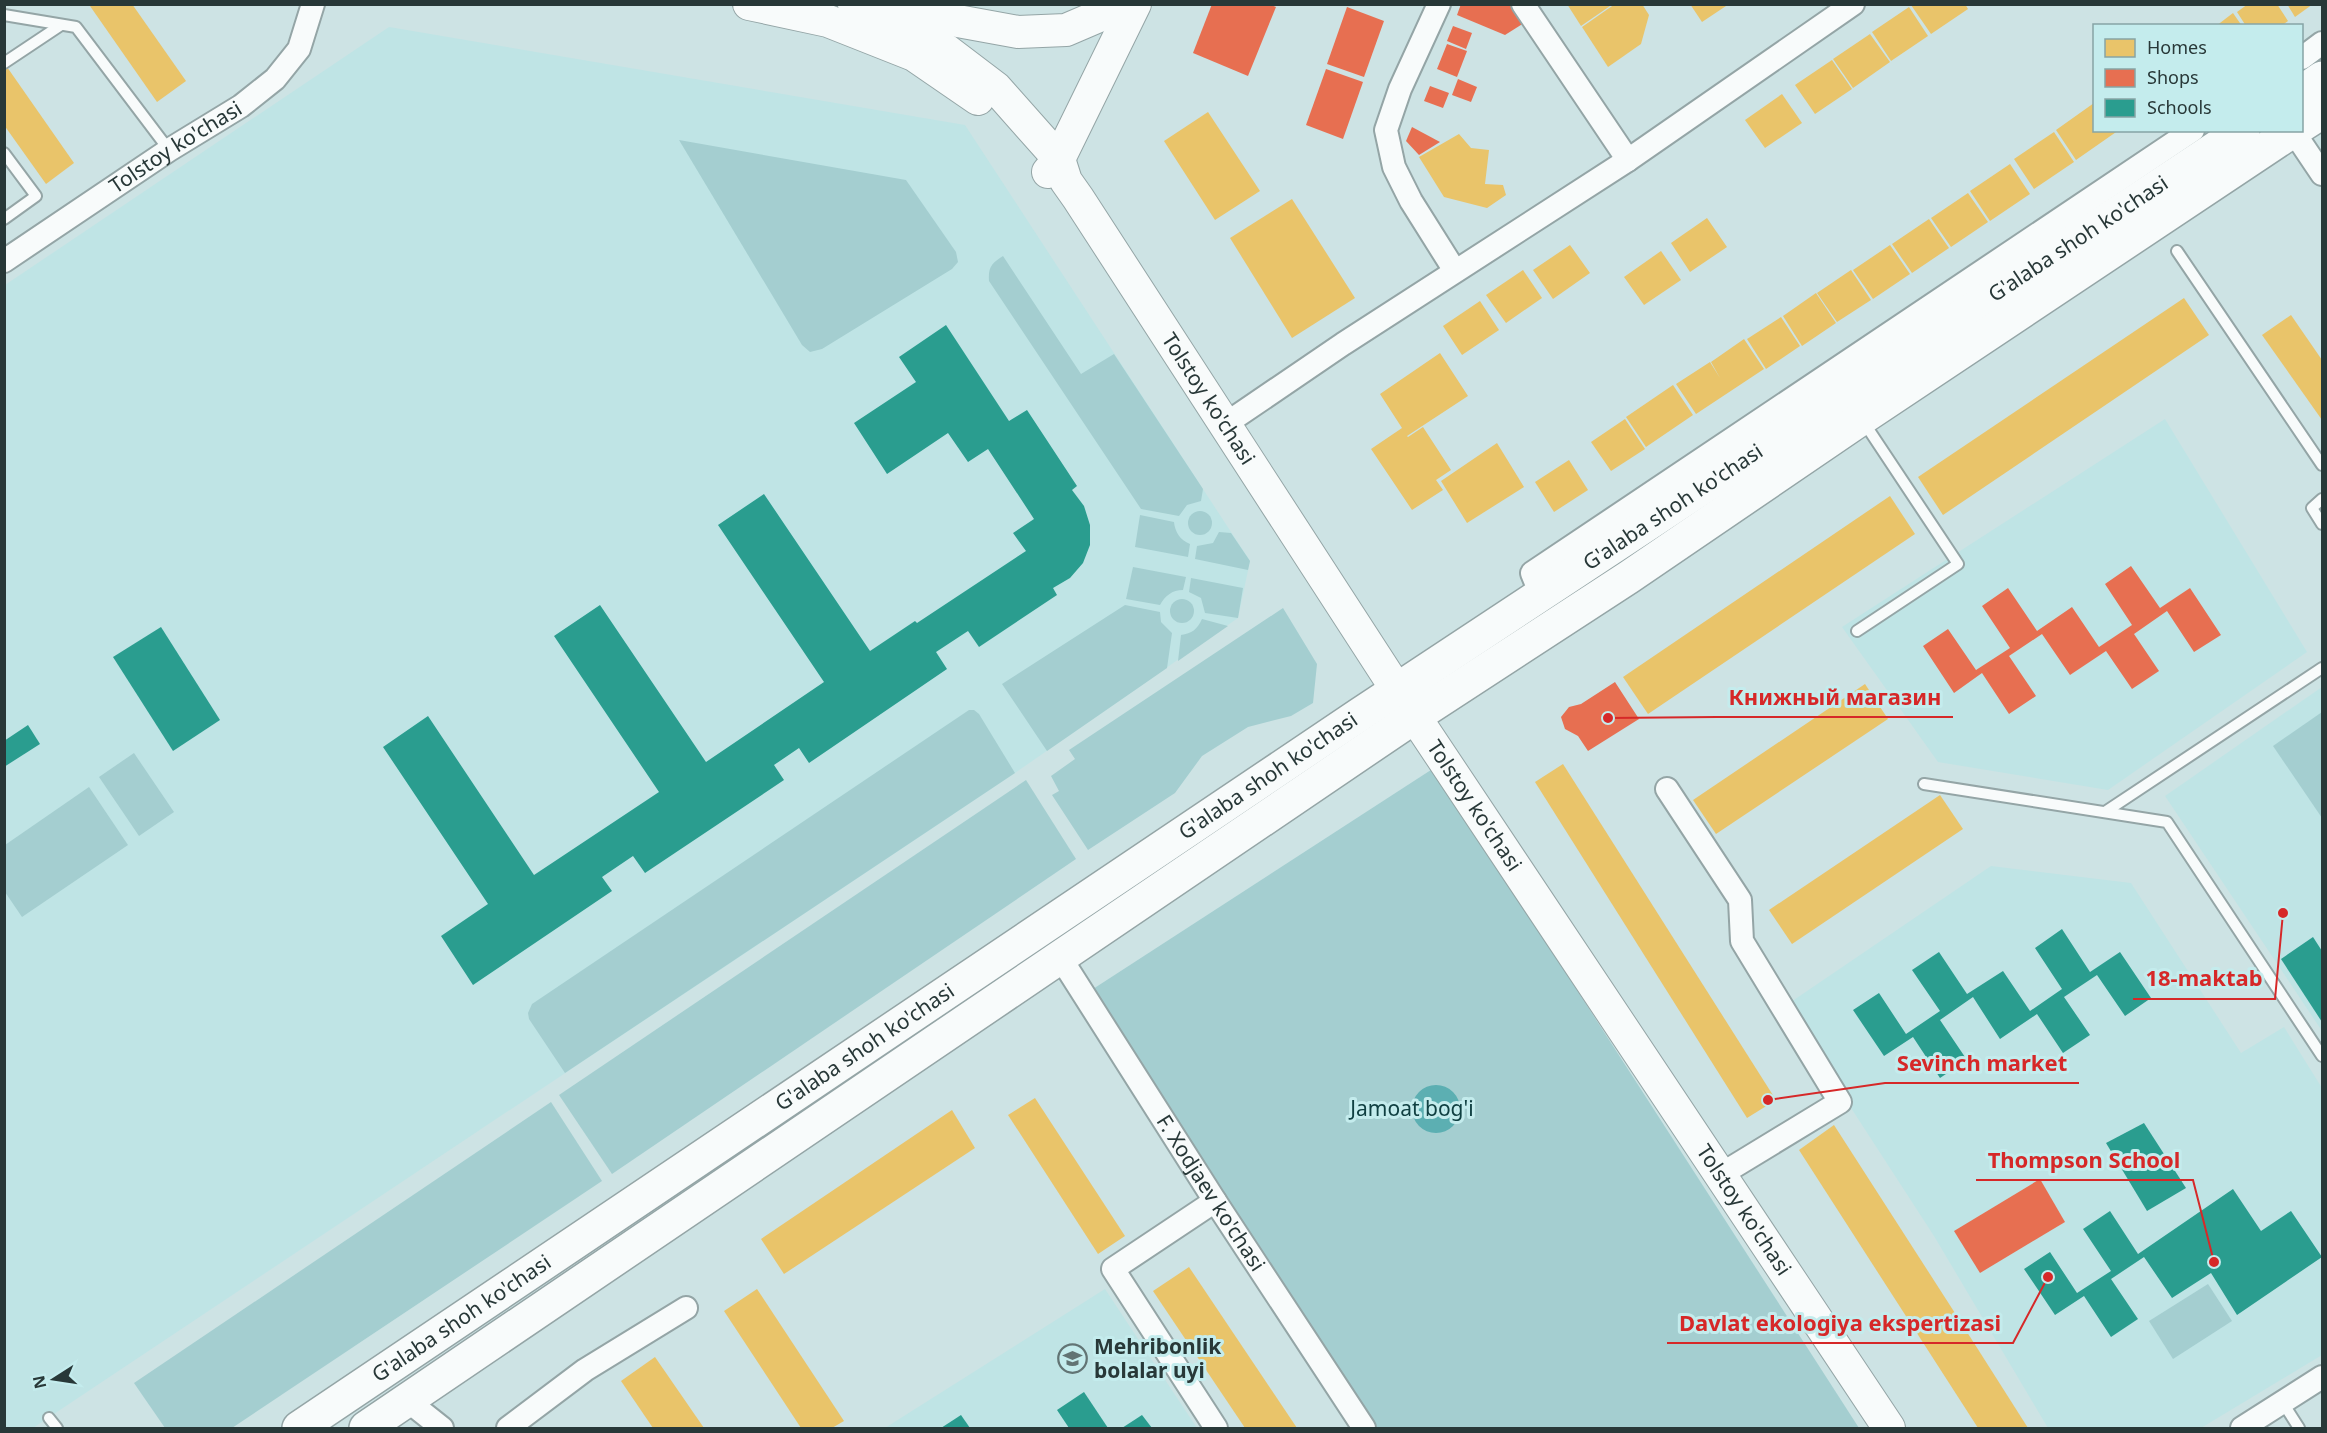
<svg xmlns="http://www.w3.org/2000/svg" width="2327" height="1433" viewBox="0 0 2327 1433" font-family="'Noto Sans',sans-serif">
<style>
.built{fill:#bfe4e5}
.green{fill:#a4ced0}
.water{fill:#5cafb2}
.homes{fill:#e9c46a}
.shops{fill:#e76f51}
.schools{fill:#2a9d8f}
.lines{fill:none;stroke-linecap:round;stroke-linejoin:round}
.lane-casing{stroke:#94a5a6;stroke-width:14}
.street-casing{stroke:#94a5a6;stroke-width:26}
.secondary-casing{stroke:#94a5a6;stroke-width:34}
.primary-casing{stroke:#94a5a6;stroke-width:36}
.lane{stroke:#f8fbfb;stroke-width:10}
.street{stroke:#f8fbfb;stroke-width:22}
.secondary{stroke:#f8fbfb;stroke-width:32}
.primary{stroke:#f8fbfb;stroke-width:33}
.labels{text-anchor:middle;stroke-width:6;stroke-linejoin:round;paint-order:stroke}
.street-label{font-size:21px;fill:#283838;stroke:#c4eced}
.park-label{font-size:21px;fill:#104042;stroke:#c4eced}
.poi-label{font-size:21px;font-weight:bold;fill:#283838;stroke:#c4eced;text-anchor:start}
.leader{fill:none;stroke:#d62828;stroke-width:2}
.callout-dot{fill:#d62828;stroke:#c4eced;stroke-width:2}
.callout-label{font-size:22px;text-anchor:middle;font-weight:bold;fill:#d62828;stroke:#c4eced;stroke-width:6;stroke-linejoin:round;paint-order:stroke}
</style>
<rect width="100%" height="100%" fill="#cde3e4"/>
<g class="built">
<path d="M389,27L965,125L1250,561L1238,618L1015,773L33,1428H5V285Z"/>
<path d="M2165,419L2307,652L2108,790L1938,762L1842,627Z"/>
<path d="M2322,687V1031L2165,796Z"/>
<path d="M1991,866L2131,883L2241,1053L2284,1027L2322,1088V1355L2201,1428H2048L1934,1236L1785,1006Z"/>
<path d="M1105,1289L1197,1428H885Z"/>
</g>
<g class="green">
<path d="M679,140L906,180L956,252L958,262L952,269L822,349L810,352L802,345Z"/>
<path d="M1003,256L1081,374L1114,354L1203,489L1201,501L1187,505L1179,516L1141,509L989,281C988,267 992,263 1003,256Z"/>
<circle cx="1200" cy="523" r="12"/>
<path d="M1140,515L1174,522C1175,532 1180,540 1190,544L1188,557L1135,547Z"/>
<path d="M1219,532L1231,533L1250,561L1248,570L1195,559L1197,546L1213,543Z"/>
<path d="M1133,567L1186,577L1183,590C1172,590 1165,596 1160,605L1126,599Z"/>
<path d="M1191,578L1243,588L1238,618L1205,613L1201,598L1189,592Z"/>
<circle cx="1182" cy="611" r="12"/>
<path d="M1125,605L1160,612L1161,622L1172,633L1167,668L1047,751L1002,684Z"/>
<path d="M1283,608L1317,664L1313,703L1291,716L1248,727L1202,756L1175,793L1088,850L1052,795L1059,791L1051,776L1075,759L1069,750Z"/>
<path d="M1202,619L1228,626L1178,661L1181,635C1192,633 1197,630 1202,619Z"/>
<path d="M969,710H974L979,714L1015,773L565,1073L529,1019L528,1013L532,1004Z"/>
<path d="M2322,712V818L2273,746Z"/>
<path d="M134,753L174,812L139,836L99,777Z"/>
<path d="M1434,768L1859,1428H1376L1093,989Z"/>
<path d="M1026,780L1076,859L612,1174L559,1095Z"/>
<path d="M89,787L128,845L22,917L5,892V845Z"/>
<path d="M551,1102L602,1181L232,1428H165L134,1383Z"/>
<path d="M2208,1284L2232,1321L2173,1359L2149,1321Z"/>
</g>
<circle class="water" cx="1436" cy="1109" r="24"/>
<g class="homes">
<path d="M92,4H132L186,81L157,102L90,6Z"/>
<path d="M1567,4H1613L1581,26Z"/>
<path d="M1615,4H1642L1649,15L1641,44L1608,67L1582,27Z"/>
<path d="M1690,4H1729L1702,22Z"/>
<path d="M1913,4H1965L1968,9L1931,34L1911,5Z"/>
<path d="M2248,4H2277L2288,21L2281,26H2246L2237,12Z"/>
<path d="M2287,4H2313L2295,17Z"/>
<path d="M1909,7L1928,36L1891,61L1872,32Z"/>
<path d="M2233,13L2242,26H2216Z"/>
<path d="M1870,34L1890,62L1853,88L1833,59Z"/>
<path d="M1832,60L1852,89L1815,114L1795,85Z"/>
<path d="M7,67L74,163L46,184L4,125V69Z"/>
<path d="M1782,94L1802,123L1765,148L1745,120Z"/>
<path d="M2094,103V130H2119L2076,160L2056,130Z"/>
<path d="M1208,112L1260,191L1215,220L1164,141Z"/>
<path d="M2054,132L2074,162L2034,189L2014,159Z"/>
<path d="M1459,134L1471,148L1489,150L1485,184L1503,185L1506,195L1487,208L1444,197L1419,157Z"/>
<path d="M2010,164L2030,194L1990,221L1970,191Z"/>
<path d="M1968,193L1988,222L1951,247L1931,218Z"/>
<path d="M1292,199L1355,298L1292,338L1230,238Z"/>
<path d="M1707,218L1727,247L1690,272L1671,243Z"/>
<path d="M1929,219L1949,248L1912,273L1892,244Z"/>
<path d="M1570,245L1590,273L1553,299L1533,270Z"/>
<path d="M1890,245L1910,274L1873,299L1853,270Z"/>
<path d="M1661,251L1681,280L1644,305L1624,277Z"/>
<path d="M1523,270L1542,298L1506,323L1486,295Z"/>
<path d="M1851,270L1871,300L1837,322L1817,293Z"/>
<path d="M1816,293L1836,323L1802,346L1783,316Z"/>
<path d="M2184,298L2209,335L1943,515L1918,477Z"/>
<path d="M1480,301L1499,330L1462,355L1443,326Z"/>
<path d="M2291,315L2322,360V420L2262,335Z"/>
<path d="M1781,317L1800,346L1766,369L1747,339Z"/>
<path d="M1744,339L1764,369L1696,414L1676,384L1710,362L1720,378L1711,362Z"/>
<path d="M1440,353L1468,396L1407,436L1408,437L1423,427L1451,470L1436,480L1443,490L1412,510L1371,449L1402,428L1380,394Z"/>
<path d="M1673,385L1693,415L1646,447L1626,417Z"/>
<path d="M1625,419L1645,449L1611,471L1591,442Z"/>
<path d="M1497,443L1524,487L1467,523L1441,481Z"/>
<path d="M1569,460L1588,490L1554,512L1535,482Z"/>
<path d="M1890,496L1915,534L1648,714L1623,677Z"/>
<path d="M1865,684L1888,719L1716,834L1693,800Z"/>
<path d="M1563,764L1776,1100L1747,1118L1535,782Z"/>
<path d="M1940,795L1963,829L1792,944L1769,910Z"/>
<path d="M1035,1098L1125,1236L1098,1254L1008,1115Z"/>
<path d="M952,1110L975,1148L784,1274L761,1239Z"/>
<path d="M1834,1125L1953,1310L2028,1428H1978L1799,1150Z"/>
<path d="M1189,1267L1297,1428H1245L1153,1291Z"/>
<path d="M757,1289L844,1421L832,1428H801L724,1311Z"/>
<path d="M655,1357L704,1428H653L621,1381Z"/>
</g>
<g class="shops">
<path d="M1212,4H1269L1276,7L1248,76L1193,53Z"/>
<path d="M1461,4H1512L1524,23L1505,35L1457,15Z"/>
<path d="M1347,7L1384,21L1364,77L1327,64Z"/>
<path d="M1453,26L1472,33L1466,49L1447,41Z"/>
<path d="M1447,44L1467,51L1457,77L1437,69Z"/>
<path d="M1326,69L1363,82L1343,139L1306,125Z"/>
<path d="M1458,79L1477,87L1471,102L1452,95Z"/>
<path d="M1430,86L1449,93L1443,108L1424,101Z"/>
<path d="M1412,127L1440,142L1419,155L1406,141Z"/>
<path d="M2131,566L2160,608L2190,588L2221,635L2194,652L2167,611L2134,634L2159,671L2132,689L2106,651L2070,675L2042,634L2009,656L2036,696L2009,714L1982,673L1954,693L1923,646L1948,629L1976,670L2010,648L1982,606L2008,588L2037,631L2072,607L2099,647L2132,625L2105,584Z"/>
<path d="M1615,682L1639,719L1588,751L1578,736L1565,729L1561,717L1569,707L1581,704Z"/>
<path d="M2040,1179L2065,1222L1980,1273L1954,1231Z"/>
</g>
<g class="schools">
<path d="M946,325L1009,421L1027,410L1077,486L1072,490L1084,506L1090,525V545L1083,563L1070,578L1053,588L1057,595L979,647L968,631L936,652L947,669L809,763L799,748L774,765L784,780L645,873L633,856L602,877L612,891L473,985L441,936L488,904L383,747L428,716L534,875L659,792L554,636L600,605L706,762L824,682L718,525L764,494L870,651L915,621L917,623L1026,551L1013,533L1034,519L988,449L968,462L948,433L887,474L854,423L916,382L899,357Z"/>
<path d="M161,627L220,720L173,751L113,657Z"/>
<path d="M28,725L40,744L4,767V741Z"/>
<path d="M2062,929L2090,972L2120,952L2151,998L2125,1016L2097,975L2064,997L2090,1035L2063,1053L2037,1014L2000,1039L1973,997L1940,1020L1967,1060L1940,1078L1913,1037L1884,1056L1853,1010L1879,993L1906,1034L1940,1011L1912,970L1939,952L1967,994L2003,971L2030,1011L2062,989L2035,948Z"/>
<path d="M2313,937L2322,951V1022L2281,959Z"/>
<path d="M2144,1123L2186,1188L2147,1211L2106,1143Z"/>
<path d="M2233,1189L2261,1231L2291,1211L2322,1257L2237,1315L2211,1273L2172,1298L2144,1257L2111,1279L2138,1319L2111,1337L2084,1296L2055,1315L2024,1269L2050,1252L2077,1293L2111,1271L2083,1229L2110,1211L2138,1254Z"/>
<path d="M1084,1392L1108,1428H1069L1057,1410Z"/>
<path d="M961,1415L970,1428H941Z"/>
<path d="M1142,1415L1152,1428H1122Z"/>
</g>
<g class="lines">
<defs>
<g id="lane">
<path d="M4,15L76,27L169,150"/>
<path d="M4,63L61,25"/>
<path d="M4,153L36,196L4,219"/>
<path d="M2177,251L2322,465"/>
<path d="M2322,499L2312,508L2322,524"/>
<path d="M1857,631L1958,564L1863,421"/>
<path d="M1924,784L2167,822L2322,1056"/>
<path d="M2105,812L2322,668"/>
<path d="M2283,1403L2299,1428"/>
<path d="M49,1418L57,1428"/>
</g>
<g id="street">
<path d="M1439,4L1400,89L1386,130L1394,167L1411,201L1455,271"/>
<path d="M1523,4L1628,160"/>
<path d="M2302,58L2322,43"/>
<path d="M2293,131L2322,174"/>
<path id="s1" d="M4,261L169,150L241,106L275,79L299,49L313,4"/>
<path d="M1224,425L1343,344L1628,160L1853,4"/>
<path d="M1541,595L1532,573L2193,130"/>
<path d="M1667,789L1740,900L1742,941L1840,1102L1720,1175"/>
<path id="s2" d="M1060,957L1215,1201L1364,1428"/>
<path d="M1215,1201L1113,1269L1216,1428"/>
<path d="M408,1401L442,1428"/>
<path d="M508,1428L585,1370L686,1308"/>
<path d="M2242,1428L2322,1377"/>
</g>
<g id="secondary">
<path d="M749,4L828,21L914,55L978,99"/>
<path id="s3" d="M854,4L946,50L996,88L1059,159L1066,181L1078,198L1397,690L1889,1428"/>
<path d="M881,7L1018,32L1066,30L1108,12"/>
<path d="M1048,172L1059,159L1135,4"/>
</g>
<g id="primary">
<path d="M2302,92L2322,78"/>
<path d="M2302,125L2322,112"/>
<path id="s4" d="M299,1428L1359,715L2243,130"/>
<path d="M366,1428L1414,717L1629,577L1862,418L2294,130"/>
</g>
</defs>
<use href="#lane" class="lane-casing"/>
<use href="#street" class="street-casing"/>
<use href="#secondary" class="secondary-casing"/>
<use href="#primary" class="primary-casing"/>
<use href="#lane" class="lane"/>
<use href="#street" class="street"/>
<use href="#secondary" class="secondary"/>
<use href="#primary" class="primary"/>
</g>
<defs>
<symbol id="school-ring" viewBox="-11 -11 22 22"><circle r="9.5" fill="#c4eced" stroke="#627474" stroke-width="1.5"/><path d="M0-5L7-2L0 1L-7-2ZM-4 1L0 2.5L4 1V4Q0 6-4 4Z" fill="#627474"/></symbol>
</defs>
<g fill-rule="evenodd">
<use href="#school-ring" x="1056" y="1342" width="33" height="33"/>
</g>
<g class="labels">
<g class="street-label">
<text dy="7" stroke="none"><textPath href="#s1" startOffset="206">Tolstoy ko'chasi</textPath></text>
<text dy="7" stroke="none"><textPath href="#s4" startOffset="2140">G'alaba shoh ko'chasi</textPath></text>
<text dy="7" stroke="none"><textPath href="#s3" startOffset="544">Tolstoy ko'chasi</textPath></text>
<text dy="7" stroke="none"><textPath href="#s4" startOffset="1654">G'alaba shoh ko'chasi</textPath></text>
<text dy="7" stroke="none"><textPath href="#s4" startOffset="1168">G'alaba shoh ko'chasi</textPath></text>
<text dy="7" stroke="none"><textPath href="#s3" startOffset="1030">Tolstoy ko'chasi</textPath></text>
<text dy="7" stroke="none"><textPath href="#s4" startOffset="682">G'alaba shoh ko'chasi</textPath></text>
<text dy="7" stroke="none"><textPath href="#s2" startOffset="280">F. Xodjaev ko'chasi</textPath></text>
<text dy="7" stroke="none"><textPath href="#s3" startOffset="1516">Tolstoy ko'chasi</textPath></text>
<text dy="7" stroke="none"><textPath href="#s4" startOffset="196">G'alaba shoh ko'chasi</textPath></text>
</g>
<g class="park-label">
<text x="1412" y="1116">Jamoat bog'i</text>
</g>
<g class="poi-label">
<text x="1094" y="1354">Mehribonlik<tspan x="1094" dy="24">bolalar uyi</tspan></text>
</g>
</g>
<path class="leader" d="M1608 718L1716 717H1953M2283 913L2275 999H2133M1768 1100L1885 1083H2079M2214 1262L2193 1180H1976M2048 1277L2013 1343H1667"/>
<g class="callout-dot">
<circle cx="1608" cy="718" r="6"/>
<circle cx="2283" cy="913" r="6"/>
<circle cx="1768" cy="1100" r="6"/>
<circle cx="2214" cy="1262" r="6"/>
<circle cx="2048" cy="1277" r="6"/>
</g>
<g class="callout-label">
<text x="1835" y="705">Книжный магазин</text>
<text x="2204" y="986">18-maktab</text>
<text x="1982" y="1071">Sevinch market</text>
<text x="2084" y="1168">Thompson School</text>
<text x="1840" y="1331">Davlat ekologiya ekspertizasi</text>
</g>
<rect width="2327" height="1433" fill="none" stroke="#283838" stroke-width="12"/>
<rect x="2093" y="24" width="210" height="108" fill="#c4eced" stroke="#86a4a5" stroke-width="1.5"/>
<rect x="2105" y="39" width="30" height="18" fill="#e9c46a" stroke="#86a4a5" stroke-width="1.5"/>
<text x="2147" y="54" font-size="18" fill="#283838">Homes</text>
<rect x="2105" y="69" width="30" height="18" fill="#e76f51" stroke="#86a4a5" stroke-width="1.5"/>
<text x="2147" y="84" font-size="18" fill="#283838">Shops</text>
<rect x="2105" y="99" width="30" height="18" fill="#2a9d8f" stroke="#86a4a5" stroke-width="1.5"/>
<text x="2147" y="114" font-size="18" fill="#283838">Schools</text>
<g transform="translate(54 1379) rotate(258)" stroke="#c4eced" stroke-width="4.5" paint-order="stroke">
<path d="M0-4.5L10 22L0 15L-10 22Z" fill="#283838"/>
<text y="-9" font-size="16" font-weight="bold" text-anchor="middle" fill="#283838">N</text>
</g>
</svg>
